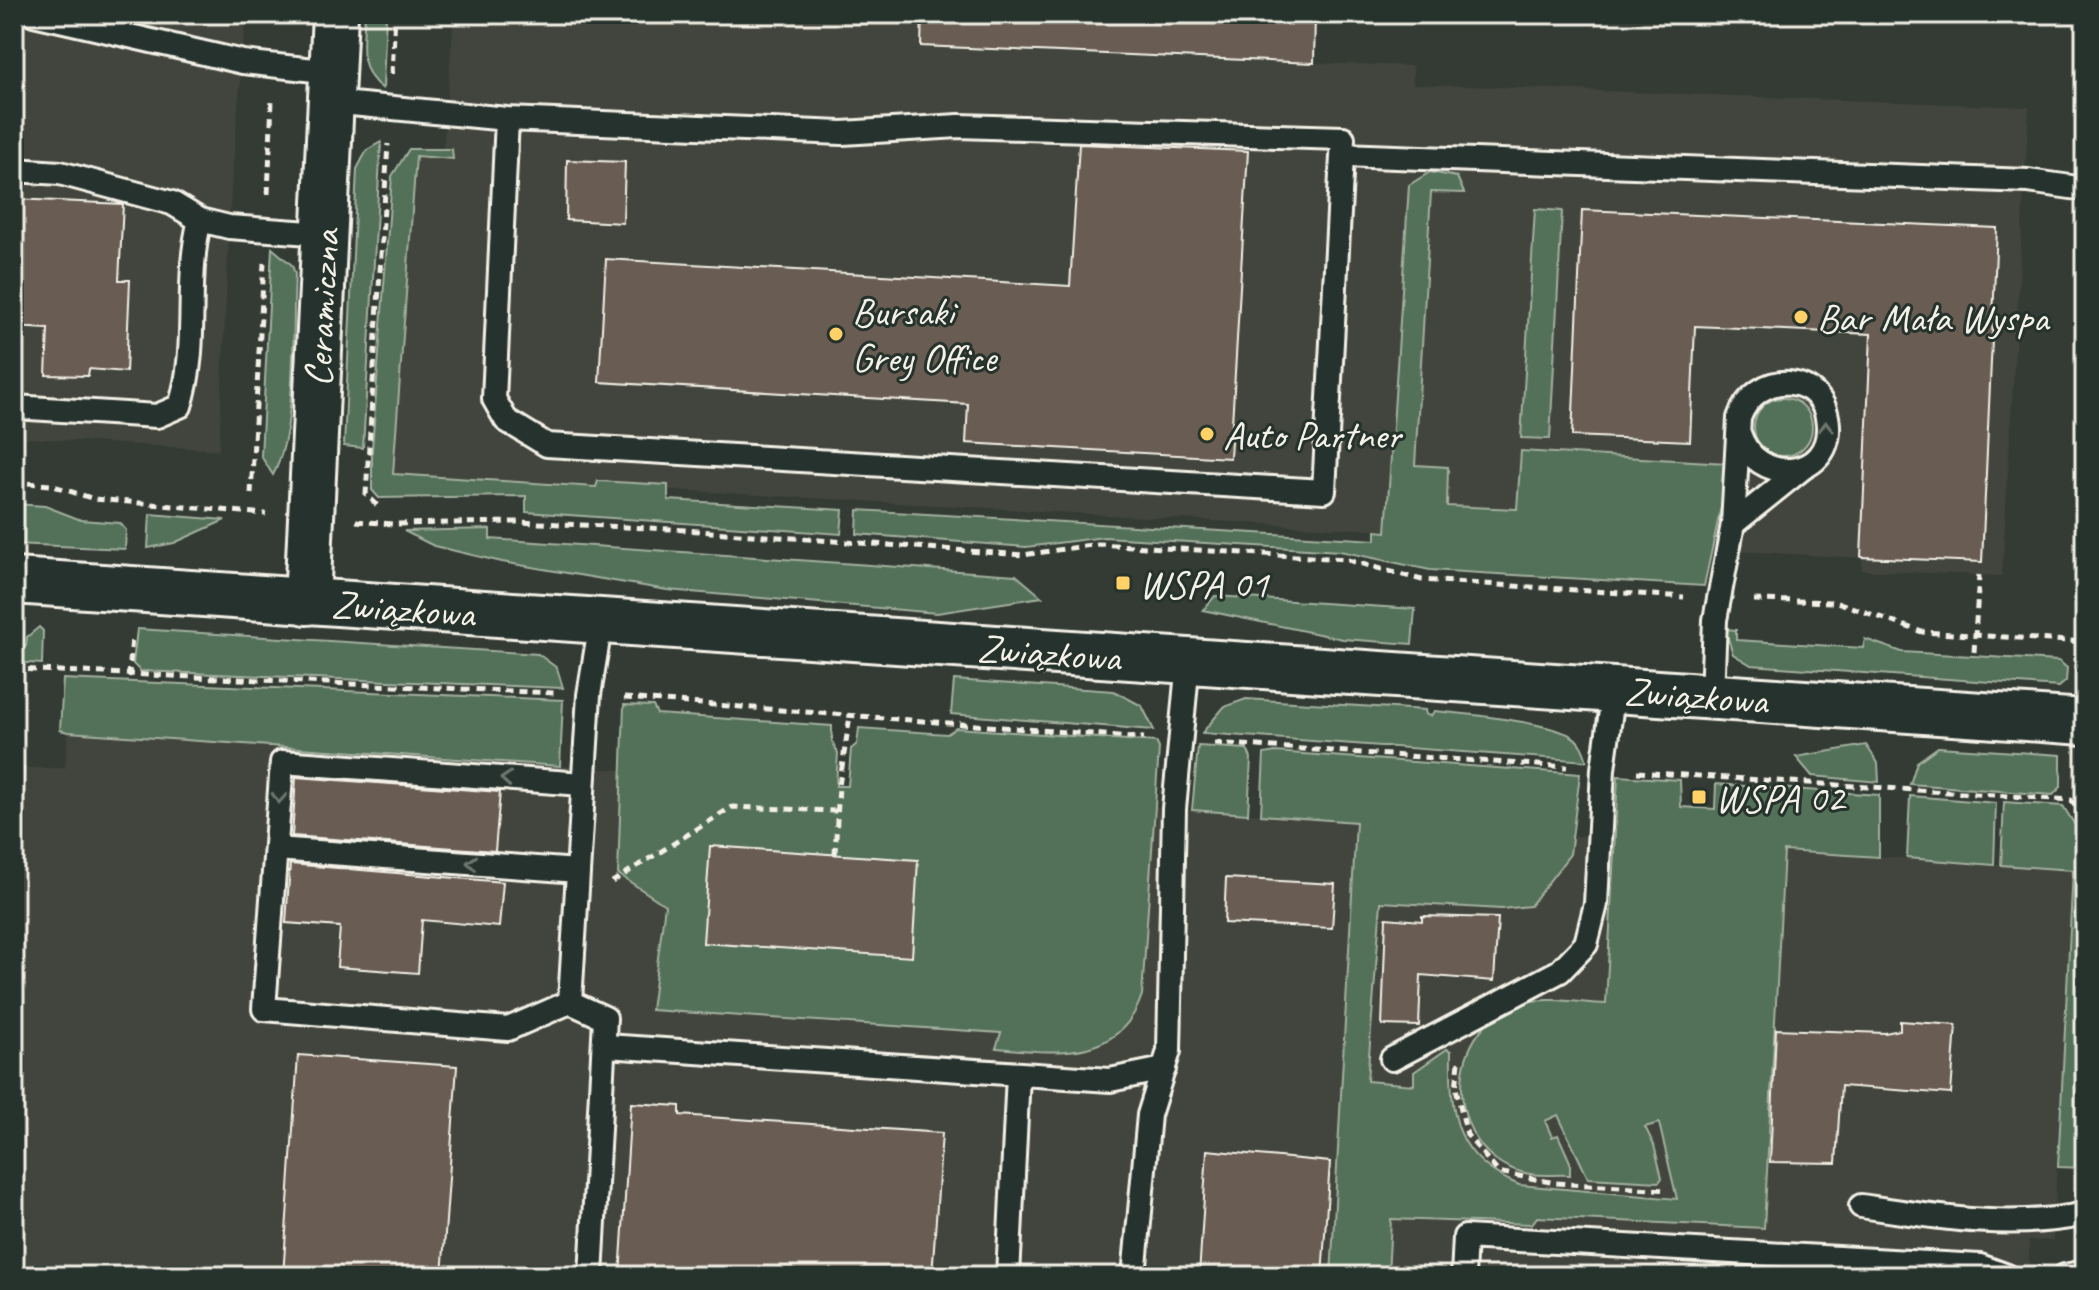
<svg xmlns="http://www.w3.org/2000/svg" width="2099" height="1290" viewBox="0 0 2099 1290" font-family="Caveat,sans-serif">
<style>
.built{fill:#43453d}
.green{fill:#527058;stroke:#a3b0a0;stroke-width:2}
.building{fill:#675c52;stroke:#f4f1e8;stroke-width:2}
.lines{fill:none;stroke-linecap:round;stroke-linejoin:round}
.lane-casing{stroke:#f4f1e8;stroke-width:28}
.street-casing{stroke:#f4f1e8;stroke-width:50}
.secondary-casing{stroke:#f4f1e8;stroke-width:50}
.path{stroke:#f4f1e8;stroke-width:5;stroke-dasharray:8 6;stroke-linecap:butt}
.lane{stroke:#26332d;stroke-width:22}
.street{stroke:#26332d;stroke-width:44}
.secondary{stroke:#26332d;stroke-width:44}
.oneway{stroke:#6e766e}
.poi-dot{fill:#ffd166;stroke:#26332d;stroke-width:3}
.labels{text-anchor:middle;stroke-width:6;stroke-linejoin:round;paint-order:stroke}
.street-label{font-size:40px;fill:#f4f1e8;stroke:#26332d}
.poi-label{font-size:40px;fill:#f4f1e8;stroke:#26332d;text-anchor:start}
</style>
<rect width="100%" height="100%" fill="#333b34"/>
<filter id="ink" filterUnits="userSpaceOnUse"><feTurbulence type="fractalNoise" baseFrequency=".0125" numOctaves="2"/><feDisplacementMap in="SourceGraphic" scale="16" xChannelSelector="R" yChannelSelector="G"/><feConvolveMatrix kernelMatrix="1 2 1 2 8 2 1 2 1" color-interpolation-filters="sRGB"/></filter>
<g filter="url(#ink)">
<g class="built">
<path d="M14,14H246L231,189L219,450L14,437Z"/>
<path d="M496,14H1316L1314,63L1413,66V84L2029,107L2002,576L1862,570V558L392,474L415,148H443L454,18L495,21Z"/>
<path d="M68,732L2073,870L2053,1240L2029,1241V1276H14V884L24,768H65Z"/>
</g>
<g class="green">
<path d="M365,14H386L383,89C357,70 363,43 365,14Z"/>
<path d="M381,142L363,448L344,446L357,169L367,150Z"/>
<path d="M409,149H452L453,159L416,156L393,474L596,487L598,481L668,485V500L843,510L841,534L526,512V496L379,498L372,490V449L392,176Z"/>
<path d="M1430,172L1457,177L1464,193L1431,192L1415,465L1448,467L1447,506L1517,509L1521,451L1726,463L1723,498L1704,586L1430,570L1340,551L1104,537L1026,547L857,534L858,510L1376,540V531L1386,532L1409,185Z"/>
<path d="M1535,209L1562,211L1550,439L1521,438Z"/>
<path d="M272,248L292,265L295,274C292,329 298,429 273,475L261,456Z"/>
<circle cx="1783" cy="427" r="29"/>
<path d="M14,504L45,506L81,520L120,523L126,530L125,549L14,544Z"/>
<path d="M150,514L225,520L174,543L148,548Z"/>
<path d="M490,529V539L1016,575L1042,597L937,613L667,590L502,562L434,546L404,531Z"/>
<path d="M1215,596L1415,609L1412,644L1343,639L1203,610Z"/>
<path d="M39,627L43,631L42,664L14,662V645L26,646L27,637Z"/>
<path d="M137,629L538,654L557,668L563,688L140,671L133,664Z"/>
<path d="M1725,629L1736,630V640L1863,648L1865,639L1902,652L2059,661L2067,668L2066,681L2059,687L1751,665L1733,654Z"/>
<path d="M63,679L563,700L560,766L68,732L60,730Z"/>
<path d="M954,680L1114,691L1142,706L1154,730L951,714Z"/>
<path d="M1246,699L1425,710L1426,715L1431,716L1434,711C1468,714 1541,721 1570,735C1580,740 1584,751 1587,761L1202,733L1224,707Z"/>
<path d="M624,705L653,706L657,714L832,726V741L838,753L836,786H848L851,749L857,744L859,728L947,734L956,728L1156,742L1159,748L1142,995C1120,1063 1054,1053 996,1048L1001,1033L651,1010L665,905L618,874Z"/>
<path d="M1866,745L1878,763L1879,782L1812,776L1796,757Z"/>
<path d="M1198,746L1247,749L1251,758L1248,814L1192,810Z"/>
<path d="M1938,747L2061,755V787L2053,795L1910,784L1917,762Z"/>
<path d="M1275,752L1580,774L1570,854L1530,906L1501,909L1381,902L1367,1081L1414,1085V1072L1447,1049L1451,1051C1450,1115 1454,1158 1519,1185L1677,1199L1659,1123L1645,1127L1654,1145L1662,1178L1659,1182L1588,1178L1558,1115L1545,1121L1552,1137L1558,1135L1570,1162V1175C1554,1174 1535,1177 1521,1172C1440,1149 1443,1020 1526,1002C1550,997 1581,1003 1606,1004L1618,776L1680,780L1681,807L1715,809L1716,784L1879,795V857L1784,851L1764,1228L1537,1217L1532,1224L1391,1219L1388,1276H1331L1356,822L1261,815L1264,754Z"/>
<path d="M14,766L24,768L14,884Z"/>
<path d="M1910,796L1996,803L1994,865L1907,858Z"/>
<path d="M2004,802L2063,806L2085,841V1168L2058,1167L2073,870L2001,865Z"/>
</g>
<g class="building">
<path d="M922,14H1315L1314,63L921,46Z"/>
<path d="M1079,144L1248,151L1230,458L966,443L968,404L599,382L606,259L1070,286Z"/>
<path d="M567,160L625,162L623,223L566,220Z"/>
<path d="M14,199L123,204L119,280H130L126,372L89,369L88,376L46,375L48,329L14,327Z"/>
<path d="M1582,210L1997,228L1982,562L1861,557L1871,334L1695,326L1690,441L1572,436Z"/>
<path d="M296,777L500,792L495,851L292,836Z"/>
<path d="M710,846L918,860L912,957L703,943Z"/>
<path d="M290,864L503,882L499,927L422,920L418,973L337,967L340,927L286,923Z"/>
<path d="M1226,878L1335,884L1332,928L1224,923Z"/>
<path d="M1422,916L1498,918L1494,981L1421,975L1419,1026L1382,1025L1386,918L1422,921Z"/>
<path d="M1900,1021L1956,1025L1951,1094L1841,1086L1836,1163L1770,1162L1776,1029L1885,1033L1900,1030Z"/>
<path d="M298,1055L457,1066L442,1276H283Z"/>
<path d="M631,1103L680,1106V1115L942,1133L932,1276H620Z"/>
<path d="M1207,1150L1330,1162L1322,1276H1199Z"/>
</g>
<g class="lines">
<defs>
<g id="lane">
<path d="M34,14L243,62L332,72"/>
<path d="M331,102L507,119L842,133L959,126L1343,138L1324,491L547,445L506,420L494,399L507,119"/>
<path d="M1343,155L2028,181L2085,189"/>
<path d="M14,170L60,173L172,203L200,220L229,227L324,234"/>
<path d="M14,407L157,416L180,406C200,346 184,280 200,220"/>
<path d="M1733,524L1804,467"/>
<path d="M1712,695L1715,620L1733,524L1739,418C1756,369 1825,371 1828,425C1831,480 1756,487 1739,433"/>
<path d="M276,849L578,871"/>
<path d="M570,1002L508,1029L264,1009L282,762L583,784"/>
<path d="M606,1046L1110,1080L1164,1069"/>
<path d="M1392,1059L1560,971L1586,944L1596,904L1603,769L1614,689"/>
<path d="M1861,1206C1935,1217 2011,1230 2085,1214"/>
<path d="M591,1276L605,1018L570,1002L589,695L601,621"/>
<path d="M1008,1276L1018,1075"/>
<path d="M1134,1276L1149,1115L1169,1051L1174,809L1188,661"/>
<path d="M1463,1276L1465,1237L1980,1266L2007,1276"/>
<path d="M2065,1276L2085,1272"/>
</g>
<path id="street" d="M307,602L335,14"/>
<path id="secondary" d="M14,581L2085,722"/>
</defs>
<use href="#lane" class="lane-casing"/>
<use href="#street" class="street-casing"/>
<use href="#secondary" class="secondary-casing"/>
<g class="path">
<path d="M392,74L395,14"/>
<path d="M268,194L272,100"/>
<path d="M14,482L51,485L94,499L266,514"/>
<path d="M251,494L264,263"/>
<path d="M377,505L366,494L388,144"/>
<path d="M356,521L392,524L516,522L671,529L1023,555L1098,544L1344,559L1422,580L1684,597"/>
<path d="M1754,600L1837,602L1922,632L2085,642"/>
<path d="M1974,652L1979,575"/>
<path d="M14,669L554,693"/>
<path d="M129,677L132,636"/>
<path d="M624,698L1144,738"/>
<path d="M1214,743L1567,767"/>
<path d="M1637,772L2071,800L2085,820"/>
<path d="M835,854L839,786L850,716"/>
<path d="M612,882L732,807L837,811"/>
<path d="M1459,1062L1456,1088L1467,1135L1498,1172L1556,1183L1668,1190"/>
</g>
<use href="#lane" class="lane"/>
<use href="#street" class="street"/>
<use href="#secondary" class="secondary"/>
</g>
<defs><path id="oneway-chevron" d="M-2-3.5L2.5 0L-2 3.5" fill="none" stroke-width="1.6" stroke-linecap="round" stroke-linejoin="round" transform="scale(2)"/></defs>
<g class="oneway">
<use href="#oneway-chevron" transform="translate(1826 427) rotate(-90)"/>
<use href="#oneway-chevron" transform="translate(506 779) rotate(-176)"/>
<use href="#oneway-chevron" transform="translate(279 798) rotate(94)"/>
<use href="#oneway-chevron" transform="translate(472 863) rotate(-176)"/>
</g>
</g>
<g class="poi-dot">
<circle cx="1801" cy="317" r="8"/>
<circle cx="836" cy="334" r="8"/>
<circle cx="1207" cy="434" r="8"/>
<rect x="1115" y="575" width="16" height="16" rx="4"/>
<rect x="1691" y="789" width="16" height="16" rx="4"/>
</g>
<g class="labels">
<g class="street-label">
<text transform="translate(321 308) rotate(-87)" y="14">Ceramiczna</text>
<text transform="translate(403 608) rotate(4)" y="14">Związkowa</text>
<text transform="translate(1049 652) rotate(4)" y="14">Związkowa</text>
<text transform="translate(1696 695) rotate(4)" y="14">Związkowa</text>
</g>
<g class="poi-label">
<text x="852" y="325">Bursaki<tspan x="852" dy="46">Grey Office</tspan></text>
<text x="1817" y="331">Bar Mała Wyspa</text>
<text x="1223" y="448">Auto Partner</text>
<text x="1139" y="597">WSPA 01</text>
<text x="1715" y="811">WSPA 02</text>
</g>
</g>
<rect width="2099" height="1290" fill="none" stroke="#26332d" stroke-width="48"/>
<rect x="24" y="24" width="2051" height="1242" fill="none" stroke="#f4f1e8" stroke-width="3" filter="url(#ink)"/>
</svg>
